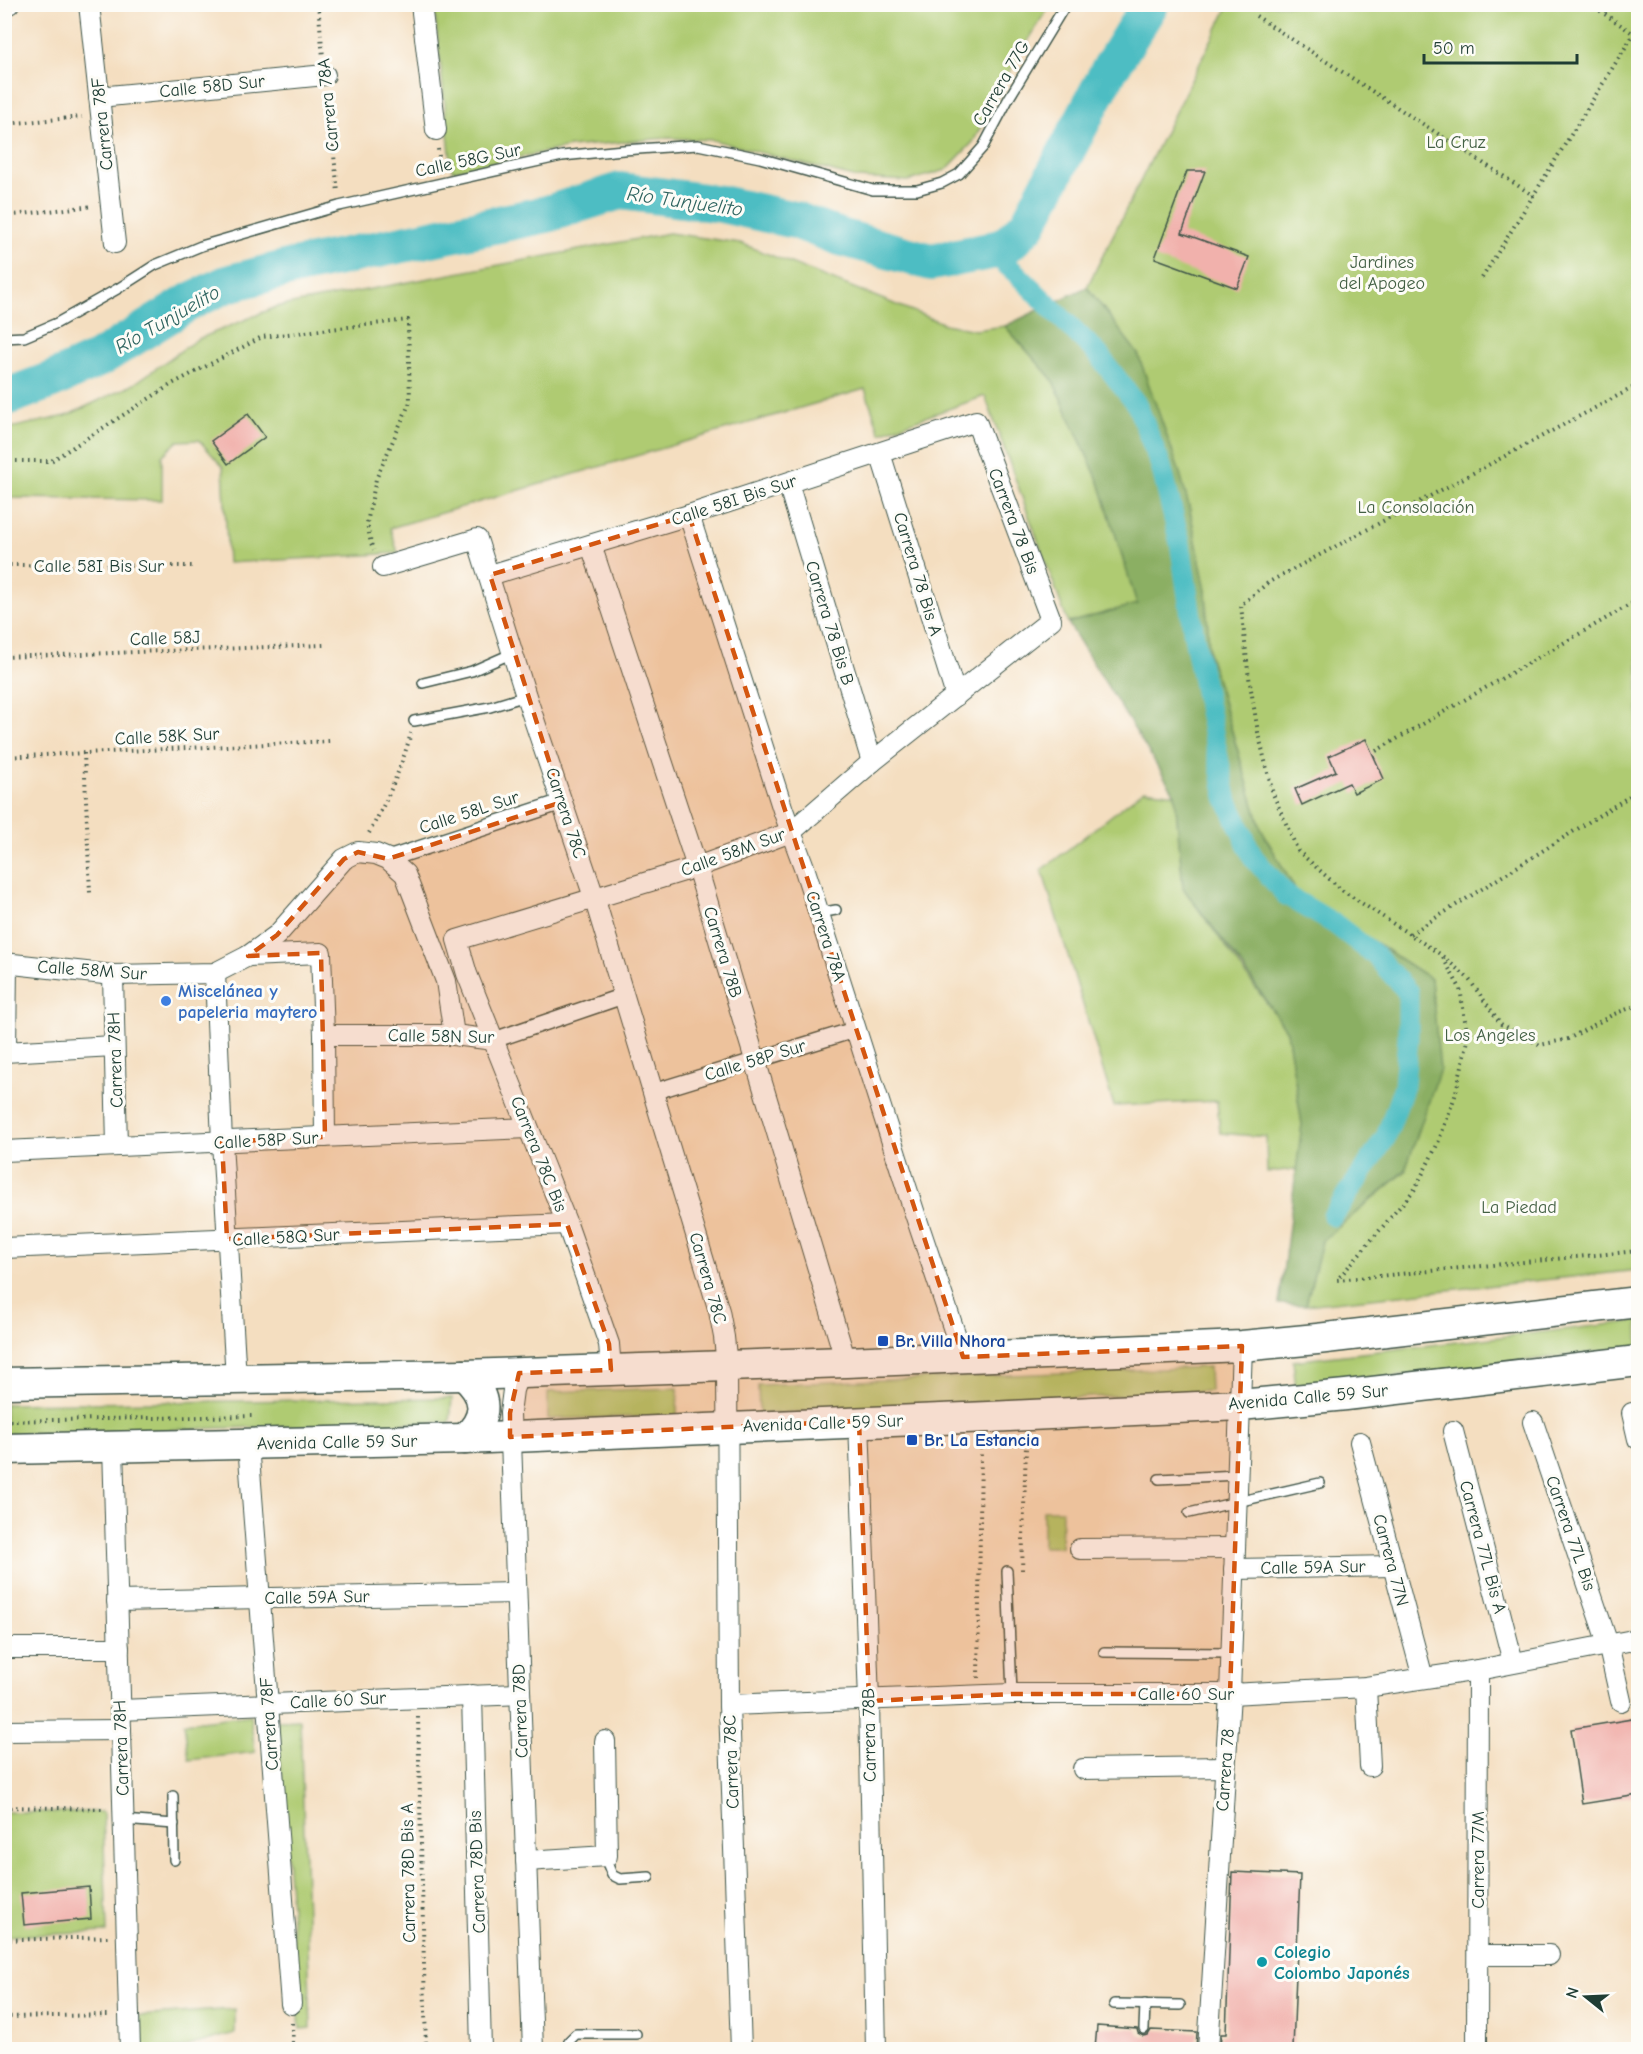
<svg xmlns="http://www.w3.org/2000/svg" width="1643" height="2054" viewBox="0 0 1643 2054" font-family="'Comic Neue',sans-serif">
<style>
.green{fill:#afcb72;stroke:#678453;stroke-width:1.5}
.forest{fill:#8baf64;stroke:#55764c;stroke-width:1.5}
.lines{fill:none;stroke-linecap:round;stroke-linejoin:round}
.canal{stroke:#4ebdc3;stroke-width:21}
.river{stroke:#4ebdc3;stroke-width:38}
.building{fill:#f1b1ac}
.service-casing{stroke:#3f5549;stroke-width:12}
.pedestrian-casing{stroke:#3f5549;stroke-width:18}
.minor-casing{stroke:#3f5549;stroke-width:22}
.primary-casing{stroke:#3f5549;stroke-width:33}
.path{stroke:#3f5549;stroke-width:4;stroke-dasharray:1.5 4.5;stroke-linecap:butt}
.service{stroke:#fff;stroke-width:9}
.pedestrian{stroke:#fff;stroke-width:15}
.minor{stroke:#fff;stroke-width:20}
.primary{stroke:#fff;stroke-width:30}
.marked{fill:#d45610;fill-opacity:0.2;stroke:#d45610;stroke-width:4.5;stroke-dasharray:12 8;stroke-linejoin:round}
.shop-dot{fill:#3f7fe0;stroke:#fdfcf7;stroke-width:2}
.transit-dot{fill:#1a4fb4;stroke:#fdfcf7;stroke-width:2}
.culture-dot{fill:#0f9aa8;stroke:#fdfcf7;stroke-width:2}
.labels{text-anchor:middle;stroke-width:6;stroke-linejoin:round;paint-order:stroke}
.street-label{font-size:18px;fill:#1f3d34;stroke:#fdfcf7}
.park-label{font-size:18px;fill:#436044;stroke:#fdfcf7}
.shop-label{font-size:18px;font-weight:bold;fill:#366cbe;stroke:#fdfcf7;text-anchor:start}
.transit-label{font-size:18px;font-weight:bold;fill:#164399;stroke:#fdfcf7;text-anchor:start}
.culture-label{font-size:18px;font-weight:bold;fill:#0d838f;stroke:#fdfcf7;text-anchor:start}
.water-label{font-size:20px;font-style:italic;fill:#2d635f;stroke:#fdfcf7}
</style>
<rect width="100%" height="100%" fill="#fdfcf7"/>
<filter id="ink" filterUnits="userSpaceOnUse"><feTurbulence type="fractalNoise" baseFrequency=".0167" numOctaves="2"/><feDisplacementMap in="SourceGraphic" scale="12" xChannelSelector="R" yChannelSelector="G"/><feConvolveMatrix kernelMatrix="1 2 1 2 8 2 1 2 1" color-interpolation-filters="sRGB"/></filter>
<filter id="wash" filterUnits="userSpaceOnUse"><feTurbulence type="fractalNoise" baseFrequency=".008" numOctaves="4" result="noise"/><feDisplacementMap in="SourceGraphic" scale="24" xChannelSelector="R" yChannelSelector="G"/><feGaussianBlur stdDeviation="1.35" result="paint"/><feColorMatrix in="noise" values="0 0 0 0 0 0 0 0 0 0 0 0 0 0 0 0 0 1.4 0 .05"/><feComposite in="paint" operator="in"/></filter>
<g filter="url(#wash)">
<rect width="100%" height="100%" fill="#f4dec0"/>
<g class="green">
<path d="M434,5V4L1050,5L1009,72L973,142L946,170L908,181L857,178L713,140L666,138L570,147L452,171Z"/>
<path d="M1229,5H1638V1270L1306,1305L1322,1241L1406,1171L1431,979L1296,891L1261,829L1209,654L1206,591L1189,506L1138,354L1087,287Z"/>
<path d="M669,233L740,243L945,324L975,330L1005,326L1052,379L1099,482L1138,604L1068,623L985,396L880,433L865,389L390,528L398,553L228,563L223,467L199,440L178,441L162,456V500L5,498V429L66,416L134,384L196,340L276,307Z"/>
<path d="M1144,790L1175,794L1183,888L1287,1031L1302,1124L1298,1169L1267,1172L1266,1137L1220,1133L1217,1101L1114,1106L1042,870Z"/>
<path d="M1638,1321V1347L1296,1389L1293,1361Z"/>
<path d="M1209,1367L1210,1391L759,1414L758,1385Z"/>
<path d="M678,1388L677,1416L548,1419V1392Z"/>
<path d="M452,1398L450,1422L5,1434V1404Z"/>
<path d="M1043,1510H1062L1061,1547H1043Z"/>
<path d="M250,1715L255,1752L189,1760L184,1723Z"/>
<path d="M300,1720L311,2028L300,2029L277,1721Z"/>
<path d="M4,1812H103L107,1932L5,1936Z"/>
<path d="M235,2009V2033L177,2049H140L139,2016Z"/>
</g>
<path class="forest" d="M1087,287L1138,354L1180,473L1189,506L1206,591L1209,654L1261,829L1296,891L1431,979L1440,1069L1405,1171L1322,1241L1306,1305L1279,1304L1302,1124L1287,1031L1243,967L1183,888L1175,794L1068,623L1137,604L1099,482L1052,379L1005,326Z"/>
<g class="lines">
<path class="canal" d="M990,251L1016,273L1098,354L1137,405L1161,466L1180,543L1194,636L1226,797L1253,857L1286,895L1335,924L1375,955L1408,992V1038L1404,1086L1386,1137L1333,1216"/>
<path class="river" d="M4,398L52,380L100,358L191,301L227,284L293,267L547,214L620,191L721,204L795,220L840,237L931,262L990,251L1009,243L1028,224L1108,72L1150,4"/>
</g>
<g id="blocks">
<g class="building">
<path d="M1187,171H1205L1182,233L1249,257L1237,288L1155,258Z"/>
<path d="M248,414L265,437L228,464L211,441Z"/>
<path d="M1366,739L1384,779L1354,793L1349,783L1302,805L1295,789L1336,771L1329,756Z"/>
<path d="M1638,1718V1795L1582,1804L1571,1729Z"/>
<path d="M1232,1872L1300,1875L1293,2049H1220L1221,2034H1226Z"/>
<path d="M89,1887L91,1919L24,1925L21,1893Z"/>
<path d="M1097,2026L1137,2029L1138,2033L1143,2036L1148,2035L1151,2030L1197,2032L1196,2049H1095Z"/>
</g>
</g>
</g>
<g filter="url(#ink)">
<use href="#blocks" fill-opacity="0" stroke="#3f5549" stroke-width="1.5"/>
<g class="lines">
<defs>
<g id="service">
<path d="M4,338L24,337L57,323L119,288L155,265L201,246L339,206L562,156L623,150L698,145L760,158L873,190H917L942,183L959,174L983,147L1009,98L1066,4"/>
<path d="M423,683L472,671L513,653"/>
<path d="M414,721L490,707L526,696"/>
<path d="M819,913L836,910"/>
<path d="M1159,1479L1237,1475"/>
<path d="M1189,1513L1320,1483"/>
<path d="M1007,1571L1012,1694"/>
<path d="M1104,1652L1231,1653"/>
<path d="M173,1796L174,1860"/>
<path d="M123,1820L174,1824"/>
<path d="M607,1856L608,1865L612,1875L620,1879L649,1877"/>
<path d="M1114,2004L1180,2005"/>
<path d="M1144,2029L1145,2004"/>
<path d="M568,2050L569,2041L576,2034H636"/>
</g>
<g id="pedestrian">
<path d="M388,859L562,802"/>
<path d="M494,1040L623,996"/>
<path d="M653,1092L857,1029"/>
</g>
<g id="minor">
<path d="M89,4L115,243"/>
<path d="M421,4L436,130"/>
<path d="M4,5L9,4"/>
<path d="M99,97L325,75"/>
<path d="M880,453L956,696"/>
<path d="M788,483L872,762"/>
<path d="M689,515L783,810L804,867L914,1211L963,1357"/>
<path d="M591,545L697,867L846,1362"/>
<path d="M383,567L477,539L526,696L594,897L719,1311L724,1337L727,1366L729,1705L741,2050"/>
<path d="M490,575L689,515L976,421L1051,620L872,762L791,832L697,867L457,940L467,974L567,1224L609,1344L611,1370"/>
<path d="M248,956L277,935L344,859L358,852L376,854L388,859L405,874L446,981L454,1035"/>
<path d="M4,963L113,975L215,973L248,956L321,953L324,1035L325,1137"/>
<path d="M215,973L222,1142L236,1379"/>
<path d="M113,975L117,1146"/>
<path d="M324,1035H454L494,1040"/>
<path d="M4,1052L114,1046"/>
<path d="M6,1052L7,963"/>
<path d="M4,1151L528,1128"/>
<path d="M4,1248L567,1224"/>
<path d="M519,1373L513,1390L510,1413L533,2050"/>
<path d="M1632,1413L1638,1439"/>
<path d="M859,1421L869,1701L876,2050"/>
<path d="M1533,1422L1608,1644L1621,1701"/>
<path d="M1453,1431L1513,1662"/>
<path d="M1360,1442L1423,1678"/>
<path d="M248,1444L291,2004"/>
<path d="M113,1446L130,2050"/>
<path d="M1080,1549L1234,1548"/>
<path d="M1234,1569L1393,1566"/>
<path d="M117,1601L516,1593"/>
<path d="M4,1648H119"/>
<path d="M1366,1687L1370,1766"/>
<path d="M472,1695L481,2050"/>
<path d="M729,1705L1012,1694H1230L1366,1687L1478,1670L1638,1639"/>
<path d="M120,1710L520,1694"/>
<path d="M4,1731L121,1730"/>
<path d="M1083,1769L1225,1767"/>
<path d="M526,1861L607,1856L605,1741"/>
<path d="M1478,1955H1549"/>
<path d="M1208,2050L1230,1694L1242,1346"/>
<path d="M1477,2050L1478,1670"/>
</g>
<g id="primary">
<path d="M464,1375C488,1396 489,1417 465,1439"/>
<path d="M4,1383L464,1375L846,1362L1242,1346L1317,1339L1638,1302"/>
<path d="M4,1449L465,1439L989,1417L1240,1405L1346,1395L1638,1361"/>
</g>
</defs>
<use href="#service" class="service-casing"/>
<use href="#pedestrian" class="pedestrian-casing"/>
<use href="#minor" class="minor-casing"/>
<use href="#primary" class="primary-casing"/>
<g class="path">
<path d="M318,4L323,57"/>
<path d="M1590,4L1634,34"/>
<path d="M1256,16L1534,196"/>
<path d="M327,92L338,192"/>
<path d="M4,124L82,117"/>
<path d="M438,149L441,171"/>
<path d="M4,216L93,206"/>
<path d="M1482,278L1638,27"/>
<path d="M1638,385L1269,582L1241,605L1248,671L1258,732L1273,794L1298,851L1343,891L1440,954L1468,978L1501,1024L1540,1045L1568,1039L1614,1014L1638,1005"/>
<path d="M4,461H51L172,384L262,337L408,320L410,402L376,479L367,523L371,544L374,550"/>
<path d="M4,565L194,566"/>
<path d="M4,657L325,645"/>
<path d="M1376,751L1638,600"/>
<path d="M84,753L90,893"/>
<path d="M4,757L330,741"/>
<path d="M369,833C387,801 401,769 411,733"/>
<path d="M1410,934L1638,791"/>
<path d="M1443,958L1460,988L1468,1040L1455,1096L1438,1143L1415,1189L1337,1280L1638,1251"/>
<path d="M4,1421L252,1416"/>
<path d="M1022,1570L1026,1446"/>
<path d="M978,1678L981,1448"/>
<path d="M418,1717L426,2050"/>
<path d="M4,1807L106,1809"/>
<path d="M4,1940L109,1937"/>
<path d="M4,2017L110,2015"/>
<path d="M292,2023L293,2044"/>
</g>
<use href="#service" class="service"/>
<use href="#pedestrian" class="pedestrian"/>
<use href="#minor" class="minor"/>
<use href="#primary" class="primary"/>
</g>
</g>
<path class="marked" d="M689,515L963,1357L1242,1346L1230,1694H1012L869,1701L859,1421L510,1437V1413L519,1373L611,1370L609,1344L567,1224L227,1239L222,1142L325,1137L321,953L248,956L277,935L344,859L358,852L388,859L562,802L490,575Z"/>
<circle class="shop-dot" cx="166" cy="1001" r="6"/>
<g class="transit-dot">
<rect x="877" y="1335" width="12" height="12" rx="3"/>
<rect x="906" y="1434" width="12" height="12" rx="3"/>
</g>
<circle class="culture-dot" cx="1262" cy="1962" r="6"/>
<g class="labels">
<g class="street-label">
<text transform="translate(1001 83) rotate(-60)" y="6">Carrera 77G</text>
<text transform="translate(212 86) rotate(-6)" y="6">Calle 58D Sur</text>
<text transform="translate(328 105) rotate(-96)" y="6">Carrera 78A</text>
<text transform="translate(102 124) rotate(-96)" y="6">Carrera 78F</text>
<text transform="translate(468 160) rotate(-12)" y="6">Calle 58G Sur</text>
<text transform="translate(734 500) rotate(-18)" y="6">Calle 58I Bis Sur</text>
<text transform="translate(1014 521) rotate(69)" y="6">Carrera 78 Bis</text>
<text x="99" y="572">Calle 58I Bis Sur</text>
<text transform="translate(918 574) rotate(73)" y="6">Carrera 78 Bis A</text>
<text transform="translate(830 623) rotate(73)" y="6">Carrera 78 Bis B</text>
<text transform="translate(165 638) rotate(-2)" y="6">Calle 58J</text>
<text transform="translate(167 736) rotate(-3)" y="6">Calle 58K Sur</text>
<text transform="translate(469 812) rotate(-18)" y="6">Calle 58L Sur</text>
<text transform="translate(566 813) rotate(72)" y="6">Carrera 78C</text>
<text transform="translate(733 852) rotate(-20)" y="6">Calle 58M Sur</text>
<text transform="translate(826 936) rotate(72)" y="6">Carrera 78A</text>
<text transform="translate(723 952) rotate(73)" y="6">Carrera 78B</text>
<text transform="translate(92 970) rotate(4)" y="6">Calle 58M Sur</text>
<text transform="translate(441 1036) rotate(1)" y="6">Calle 58N Sur</text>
<text transform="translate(115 1060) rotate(-92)" y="6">Carrera 78H</text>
<text transform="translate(755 1060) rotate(-17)" y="6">Calle 58P Sur</text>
<text transform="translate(266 1140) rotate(-3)" y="6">Calle 58P Sur</text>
<text transform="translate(539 1154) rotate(68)" y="6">Carrera 78C Bis</text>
<text transform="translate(286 1237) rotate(-3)" y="6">Calle 58Q Sur</text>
<text transform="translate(708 1278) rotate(74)" y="6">Carrera 78C</text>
<text transform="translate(1308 1397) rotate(-5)" y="6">Avenida Calle 59 Sur</text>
<text transform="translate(823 1423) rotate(-2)" y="6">Avenida Calle 59 Sur</text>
<text transform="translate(337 1442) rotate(-1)" y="6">Avenida Calle 59 Sur</text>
<text transform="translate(1571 1533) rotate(71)" y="6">Carrera 77L Bis</text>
<text transform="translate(1483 1547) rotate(75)" y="6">Carrera 77L Bis A</text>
<text transform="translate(1391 1560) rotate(75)" y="6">Carrera 77N</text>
<text transform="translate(1313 1567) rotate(-1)" y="6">Calle 59A Sur</text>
<text transform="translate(317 1597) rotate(-1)" y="6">Calle 59A Sur</text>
<text x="1186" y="1700">Calle 60 Sur</text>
<text transform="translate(338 1700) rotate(-3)" y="6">Calle 60 Sur</text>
<text transform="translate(520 1711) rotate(-92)" y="6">Carrera 78D</text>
<text transform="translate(269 1724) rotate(-94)" y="6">Carrera 78F</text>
<text transform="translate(869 1735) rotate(-91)" y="6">Carrera 78B</text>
<text transform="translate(121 1748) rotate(-92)" y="6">Carrera 78H</text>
<text transform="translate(731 1762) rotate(-92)" y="6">Carrera 78C</text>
<text transform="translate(1225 1770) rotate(-86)" y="6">Carrera 78</text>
<text transform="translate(1478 1860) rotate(-90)" y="6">Carrera 77M</text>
<text transform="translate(477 1872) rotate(-92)" y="6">Carrera 78D Bis</text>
<text transform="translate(408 1873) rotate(-91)" y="6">Carrera 78D Bis A</text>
</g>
<g class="park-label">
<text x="1456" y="148">La Cruz</text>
<text x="1382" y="268">Jardines<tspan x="1382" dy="21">del Apogeo</tspan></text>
<text x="1416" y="513">La Consolación</text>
<text x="1490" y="1041">Los Angeles</text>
<text x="1519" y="1213">La Piedad</text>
</g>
<g class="shop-label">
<text x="178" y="997">Miscelánea y<tspan x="178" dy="21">papeleria maytero</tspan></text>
</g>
<g class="transit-label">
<text x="895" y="1347">Br. Villa Nhora</text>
<text x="924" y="1446">Br. La Estancia</text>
</g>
<g class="culture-label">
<text x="1274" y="1958">Colegio<tspan x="1274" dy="21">Colombo Japonés</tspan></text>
</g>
<g class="water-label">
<text transform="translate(685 201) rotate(8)" y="7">Río Tunjuelito</text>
<text transform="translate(167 319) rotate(-30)" y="7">Río Tunjuelito</text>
</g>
</g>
<rect width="1643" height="2054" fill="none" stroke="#fdfcf7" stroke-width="24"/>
<g transform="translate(1586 1997) rotate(288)" stroke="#fdfcf7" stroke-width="4.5" paint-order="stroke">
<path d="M0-4.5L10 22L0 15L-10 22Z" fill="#1f3d34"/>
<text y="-9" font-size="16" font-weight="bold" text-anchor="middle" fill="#1f3d34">N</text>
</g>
<path d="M1424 54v9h153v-9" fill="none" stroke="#1f3d34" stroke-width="3"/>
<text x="1433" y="54" font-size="18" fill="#1f3d34" stroke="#fdfcf7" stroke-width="4.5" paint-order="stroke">50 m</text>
</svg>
